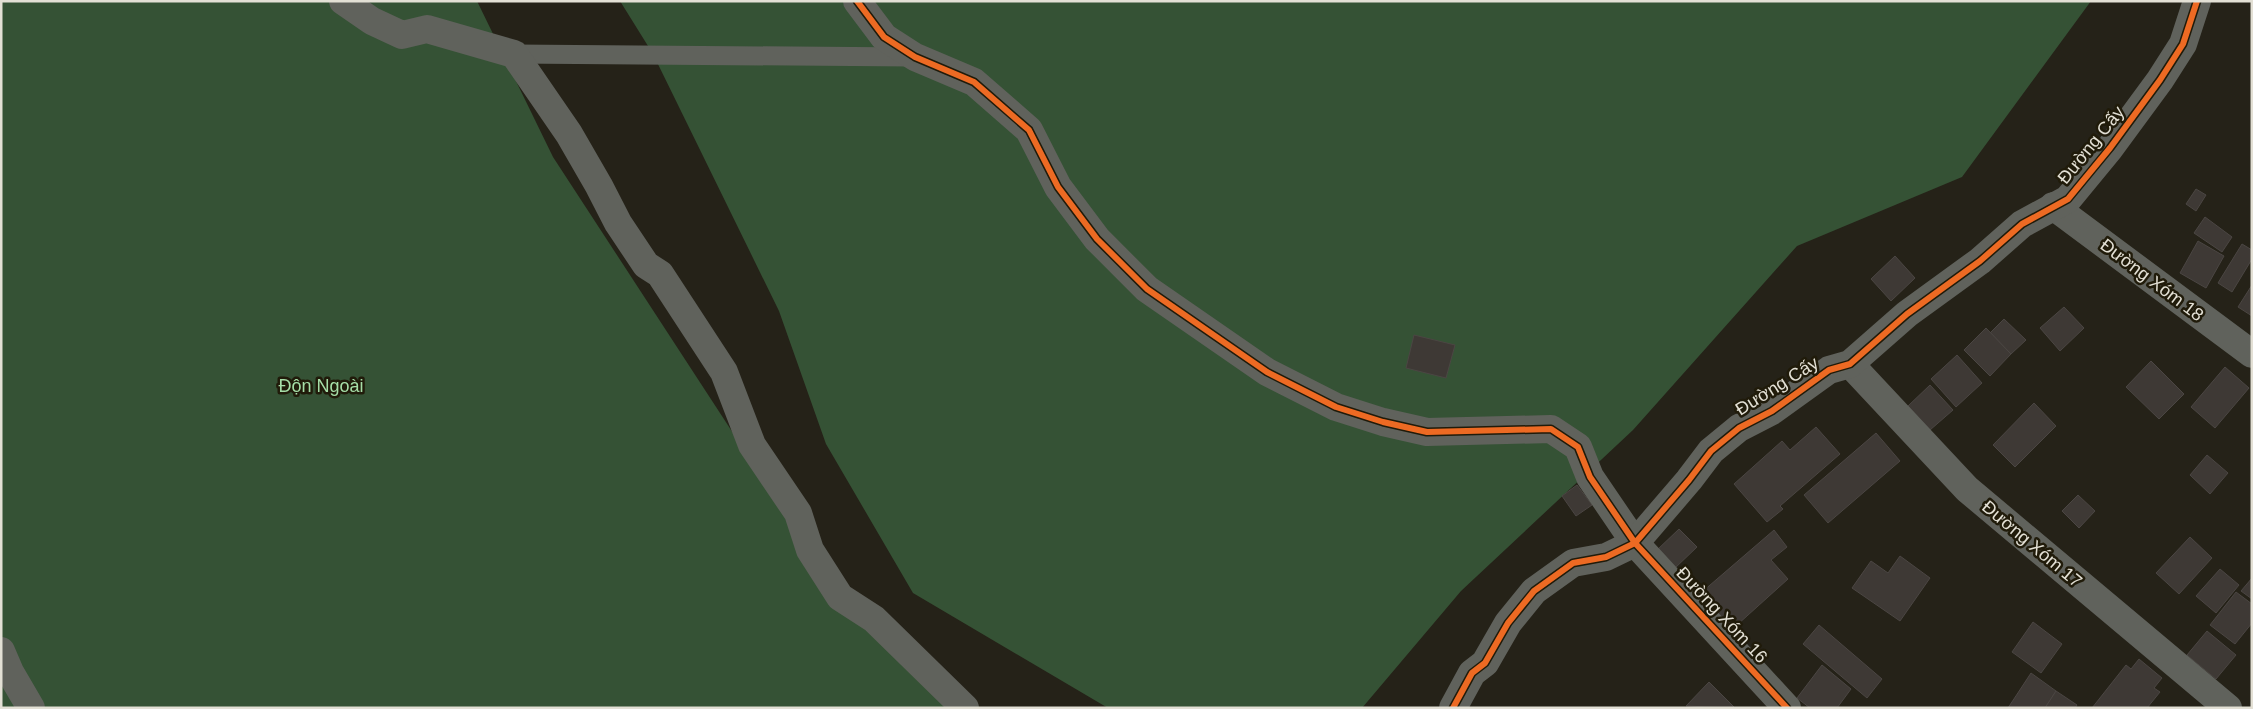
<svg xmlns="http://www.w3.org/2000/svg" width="2253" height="709" viewBox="0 0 2253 709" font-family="Helvetica,sans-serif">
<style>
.forest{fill:#355235}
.building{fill:#3e3935;stroke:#4b4643}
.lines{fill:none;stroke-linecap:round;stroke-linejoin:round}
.service{stroke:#60625c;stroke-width:19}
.minor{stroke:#60625c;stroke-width:28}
.cycleway-casing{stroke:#201b0a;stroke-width:9}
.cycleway{stroke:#ed6a23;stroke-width:6}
.labels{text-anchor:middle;stroke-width:5;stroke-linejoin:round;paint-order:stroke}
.street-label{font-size:18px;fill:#e3e0d5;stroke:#201b0a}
.park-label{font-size:18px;fill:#a5dea7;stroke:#201b0a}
</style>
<rect width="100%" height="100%" fill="#252218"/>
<g class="forest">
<path d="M1,1H477L553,157L840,597L949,708H1Z"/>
<path d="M620,1H2091L1962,177L1797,246L1633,430L1461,591L1362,708H1108L913,593L826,444L779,311L653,54Z"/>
</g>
<g class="building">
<path d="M2196,189L2206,195L2196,211L2186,204Z"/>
<path d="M2205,217L2232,237L2222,252L2194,233Z"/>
<path d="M2198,241L2224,256L2206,288L2180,273Z"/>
<path d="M2242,244L2252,250V259L2232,292L2218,283Z"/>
<path d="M1895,256L1915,278L1891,301L1871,279Z"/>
<path d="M2252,285V316L2238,307Z"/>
<path d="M2064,307L2084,328L2060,351L2040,328Z"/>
<path d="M2004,319L2026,340L2011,354L1990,333Z"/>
<path d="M1986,328L2011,354L1990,376L1964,350Z"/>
<path d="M1414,335L1455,345L1446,378L1406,368Z"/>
<path d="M1957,355L1982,383L1956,407L1931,379Z"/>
<path d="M2151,361L2184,394L2159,419L2126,387Z"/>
<path d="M2225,367L2249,388L2215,428L2191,407Z"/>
<path d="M1930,385L1953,410L1930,430L1908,406Z"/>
<path d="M2034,403L2056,426L2015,467L1993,445Z"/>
<path d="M1816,427L1840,454L1780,506L1783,509L1767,522L1734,484L1782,441L1790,450Z"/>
<path d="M1876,433L1900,461L1828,523L1804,495Z"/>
<path d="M2207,455L2228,473L2210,494L2190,475Z"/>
<path d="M1577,485L1592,505L1576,516L1562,496Z"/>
<path d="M2078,495L2095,511L2079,528L2062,511Z"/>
<path d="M1679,529L1697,547L1674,569L1656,551Z"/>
<path d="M1774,530L1787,547L1771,560L1788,579L1727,634L1695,598Z"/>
<path d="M2190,537L2212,558L2179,594L2156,573Z"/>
<path d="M1900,556L1930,578L1900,621L1852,588L1871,561L1888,573Z"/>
<path d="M2220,569L2239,585L2216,613L2196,596Z"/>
<path d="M2252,578V599L2241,591Z"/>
<path d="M2236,592L2252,604V623L2235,644L2210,625Z"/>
<path d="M2033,622L2062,644L2041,673L2012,652Z"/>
<path d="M1819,625L1882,679L1867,698L1803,644Z"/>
<path d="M2207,631L2236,655L2216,679L2187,655Z"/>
<path d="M2139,659L2162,678L2154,688L2160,692L2147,708H2092L2126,665L2131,669Z"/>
<path d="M1822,665L1851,689L1837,708H1810L1797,698Z"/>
<path d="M2031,673L2056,691L2045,708H2008Z"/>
<path d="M1709,682L1735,708L1686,706Z"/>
<path d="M2056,691L2077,705L2075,708H2045Z"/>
</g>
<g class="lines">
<path class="service" d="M514,54L913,57"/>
<g class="minor">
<path d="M343,1L372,21L402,35L427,29L514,54L569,134L599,186L618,223L646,265L660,274L724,372L752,445L798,513L810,550L840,597L874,619L965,708"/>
<path d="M857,1L884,37L915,57L974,82L1029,130L1058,187L1097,239L1147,289L1267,372L1336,407L1383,422L1427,432L1551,429L1578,447L1590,477L1635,543L1787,708"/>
<path d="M2053,206L2252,354"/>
<path d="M1850,364L1967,489L2228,708"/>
<path d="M1,651L10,672L31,708"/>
<path d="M1453,708L1472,673L1485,663L1508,623L1534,591L1573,563L1606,557L1635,543L1689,480L1711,451L1739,428L1772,411L1829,370L1850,364L1907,314L1980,261L2022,224L2068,199L2110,148L2160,80L2183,44L2197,1"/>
</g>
<defs>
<g id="cycleway">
<path d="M857,1L884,37L915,57L974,82L1029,130L1058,187L1097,239L1147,289L1267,372L1336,407L1383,422L1427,432L1551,429L1578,447L1590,477L1635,543L1787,708"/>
<path d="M1453,708L1472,673L1485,663L1508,623L1534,591L1573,563L1606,557L1635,543L1689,480L1711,451L1739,428L1772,411L1829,370L1850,364L1907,314L1980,261L2022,224L2068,199L2110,148L2160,80L2183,44L2197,1"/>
</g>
</defs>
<use href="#cycleway" class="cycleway-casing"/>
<use href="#cycleway" class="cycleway"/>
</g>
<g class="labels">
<g class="street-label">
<text transform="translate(2091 145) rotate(-51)" y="6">Đường Cấy</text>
<text transform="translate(2152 280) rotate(37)" y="6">Đường Xóm 18</text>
<text transform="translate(1777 386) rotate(-32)" y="6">Đường Cấy</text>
<text transform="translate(2032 544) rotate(40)" y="6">Đường Xóm 17</text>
<text transform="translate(1722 615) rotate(47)" y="6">Đường Xóm 16</text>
</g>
<g class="park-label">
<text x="321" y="392">Độn Ngoài</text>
</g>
</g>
<rect width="2253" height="709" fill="none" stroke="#e3e0d5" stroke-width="5"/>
</svg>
